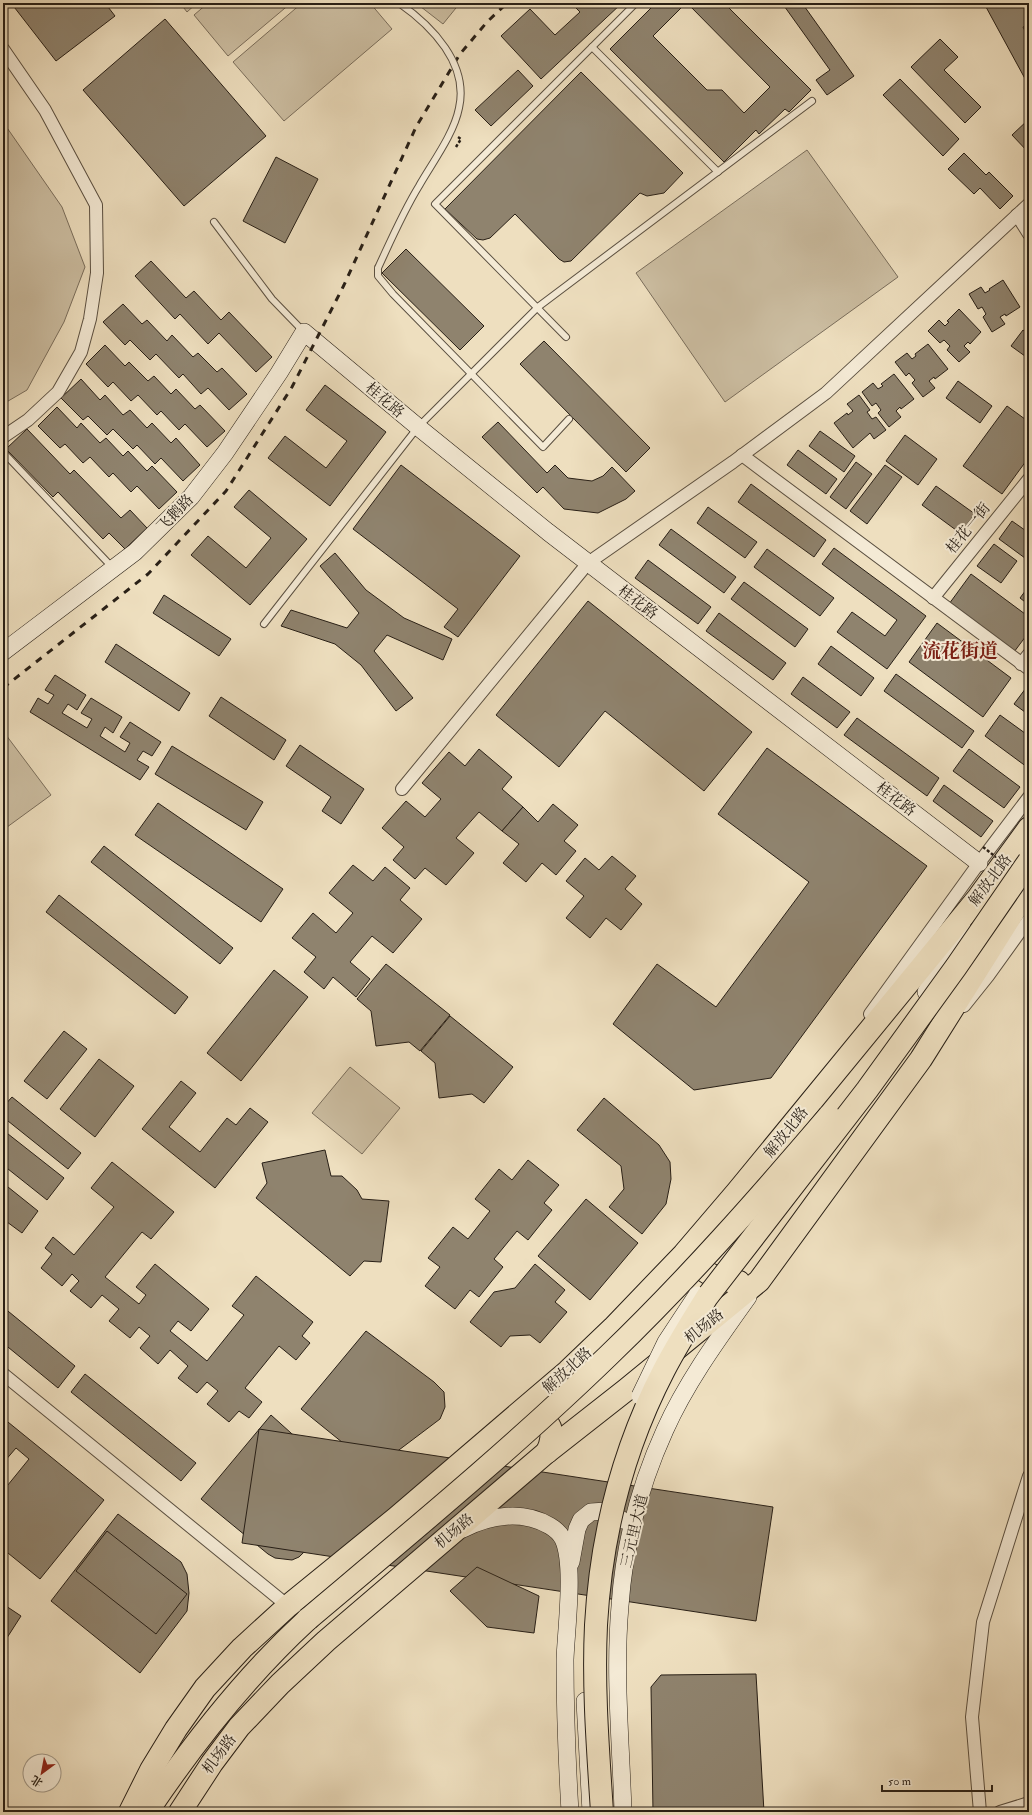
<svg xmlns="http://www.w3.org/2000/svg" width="1032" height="1815" viewBox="0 0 1032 1815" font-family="'IM FELL Double Pica','Noto Serif SC',serif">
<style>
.green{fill:#ccbea2;stroke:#7a6e5c}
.building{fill:#8f836e;stroke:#281f16}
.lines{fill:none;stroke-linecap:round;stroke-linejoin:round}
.lane-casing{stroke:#5a4f40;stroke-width:8}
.street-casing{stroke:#5a4f40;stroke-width:14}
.secondary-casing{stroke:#281f16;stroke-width:18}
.highway-casing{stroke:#281f16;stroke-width:24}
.path{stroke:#281f16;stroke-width:2.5;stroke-dasharray:3 2;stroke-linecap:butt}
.lane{stroke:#f4ead5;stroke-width:6}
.street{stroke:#f4ead5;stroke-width:12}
.secondary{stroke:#f4ead5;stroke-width:17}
.highway{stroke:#eedfbf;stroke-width:22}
.rail{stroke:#281f16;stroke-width:3;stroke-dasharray:7 7;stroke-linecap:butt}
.lane-bridge-casing{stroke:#5a4f40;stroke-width:8;stroke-linecap:butt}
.secondary-bridge-casing{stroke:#281f16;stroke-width:18;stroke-linecap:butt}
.highway-bridge-casing{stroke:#281f16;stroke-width:24;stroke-linecap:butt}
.path-bridge{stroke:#281f16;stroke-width:2.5;stroke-dasharray:3 2;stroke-linecap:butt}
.lane-bridge{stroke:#f4ead5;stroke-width:6}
.secondary-bridge{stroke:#f4ead5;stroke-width:17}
.highway-bridge{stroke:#eedfbf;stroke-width:22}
.labels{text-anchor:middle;stroke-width:4;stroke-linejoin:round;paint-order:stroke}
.street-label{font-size:15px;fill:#281f16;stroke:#f4ead5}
.district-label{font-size:19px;font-weight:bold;fill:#7a1f14;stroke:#f4ead5}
</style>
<rect width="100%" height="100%" fill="#eedfbf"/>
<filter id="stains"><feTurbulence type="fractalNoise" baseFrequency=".005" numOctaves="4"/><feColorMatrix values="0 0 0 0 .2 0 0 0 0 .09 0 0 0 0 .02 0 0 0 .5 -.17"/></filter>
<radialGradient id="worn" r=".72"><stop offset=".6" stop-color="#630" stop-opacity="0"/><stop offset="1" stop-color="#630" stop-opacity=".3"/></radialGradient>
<g class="green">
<path d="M180,3H197L187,12Z"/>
<path d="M208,3H291L228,56L194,15Z"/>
<path d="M302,3H370L392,29L284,121L233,62Z"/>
<path d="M416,3H460L443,24Z"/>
<path d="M3,122L62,207L85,267L64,322L27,390L3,404Z"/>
<path d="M807,150L898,277L725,402L636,273Z"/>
<path d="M6,735L51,795L3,830V738Z"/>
<path d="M350,1067L400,1108L362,1154L312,1113Z"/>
</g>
<g class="building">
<path d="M11,3H105L115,16L56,61Z"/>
<path d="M571,3H622L541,79L501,36L530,9L555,35L580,12Z"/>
<path d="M656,3H686L653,36L707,90H722L744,113L770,87L687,3H724L811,90L789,112L785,109L759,134L756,130L724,162L610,49Z"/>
<path d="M782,3H802L854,76L827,95L816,80L830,70Z"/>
<path d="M992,3H1029V24L1023,27L1029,39V86L986,7Z"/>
<path d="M165,19L266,136L184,206L83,90Z"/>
<path d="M940,39L958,57L944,70L981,107L965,123L911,67Z"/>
<path d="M518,70L533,86L491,126L475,110Z"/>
<path d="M581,72L683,173L664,193L647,196L640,193L571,261L564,262L559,259L515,214L490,238L483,240L477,239L445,209Z"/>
<path d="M900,79L959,139L943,156L883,95Z"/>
<path d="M1029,119V153L1012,135Z"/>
<path d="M964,153L986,175L989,172L1013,196L1000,209L980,188L974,194L948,169Z"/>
<path d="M276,157L318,179L285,243L243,221Z"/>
<path d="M406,249L484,326L460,350L382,273Z"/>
<path d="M151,261L186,298L194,291L221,320L229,312L272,357L256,372L219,333L208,344L180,314L175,319L135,276Z"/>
<path d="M1003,280L1020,307L1006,316L1005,314L1000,317L1005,324L992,332L983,317L986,314L982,307L978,309L969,294L981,287L985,293L990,290L989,289Z"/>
<path d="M123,304L142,324L147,320L167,341L172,335L193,357L198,353L217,372L222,368L247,394L229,410L208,388L201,394L183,374L179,378L156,354L150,360L130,340L125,345L103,322Z"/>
<path d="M959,309L981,332L970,344L968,342L964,346L970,352L959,362L947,350L950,346L944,340L940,343L928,331L939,320L945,326L949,322L947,321Z"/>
<path d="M1023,330L1029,334V359L1011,346Z"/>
<path d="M544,341L650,448L626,472L520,364Z"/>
<path d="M928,344L948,369L935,379L934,377L929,381L935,388L923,397L912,383L915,380L909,373L906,376L895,362L907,353L912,359L916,356L915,354Z"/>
<path d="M105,345L125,366L129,362L148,381L154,376L171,394L176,389L195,409L200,405L225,431L207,447L185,424L179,430L161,411L157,415L138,395L131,401L113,382L108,387L86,364Z"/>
<path d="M894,374L914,399L901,409L900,407L896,411L901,417L889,427L878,413L881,410L876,403L872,406L862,392L873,383L878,389L883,386L881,384Z"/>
<path d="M81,379L100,400L105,395L123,415L130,410L147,428L152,423L171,443L176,438L200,465L183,481L161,458L155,464L137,445L133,449L113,429L107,435L88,416L83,420L61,398Z"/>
<path d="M958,381L992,406L980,423L946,398Z"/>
<path d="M325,385L386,432L330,506L268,458L285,436L326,468L347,441L306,410Z"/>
<path d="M859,395L870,410L867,412L872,419L876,417L886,430L874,439L870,433L853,448L834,423L847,413L848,415L853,411L847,404Z"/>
<path d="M1007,406L1029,422V457L1002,494L963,466Z"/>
<path d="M57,407L77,428L81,423L100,443L106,438L123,456L128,451L147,471L152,466L177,492L159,509L137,486L131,492L113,473L109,477L90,457L83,463L65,444L60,448L38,426Z"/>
<path d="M498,422L547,473L555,465L568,478L592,481L603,476L612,467L635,491L626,499L598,513L564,509L543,487L537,493L482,437Z"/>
<path d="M27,429L70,474L74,470L121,518L130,510L147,528L125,549L109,533L103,539L58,492L53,497L6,449Z"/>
<path d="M820,431L855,456L844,472L809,446Z"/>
<path d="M905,435L937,459L918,485L886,461Z"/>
<path d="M798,450L837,479L826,494L787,465Z"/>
<path d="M856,462L872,474L846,509L830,497Z"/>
<path d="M401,465L520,556L458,637L444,627L458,609L353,529Z"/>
<path d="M885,465L902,477L867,524L850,511Z"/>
<path d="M751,484L826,540L814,557L738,502Z"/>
<path d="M936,486L975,514L960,533L922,505Z"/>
<path d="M249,490L307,539L250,605L191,555L208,536L246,568L271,538L234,507Z"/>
<path d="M708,507L757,542L745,558L697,523Z"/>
<path d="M1012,521L1029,533V561L999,539Z"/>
<path d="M671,529L736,577L724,593L659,545Z"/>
<path d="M994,544L1017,561L1001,583L977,566Z"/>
<path d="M834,548L926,616L887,669L837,632L852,612L885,636L897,620L822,564Z"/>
<path d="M767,549L834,598L820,616L754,567Z"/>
<path d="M335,553L366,590L404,618L452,639L443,660L387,635L374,651L413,698L396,711L361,665L335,644L281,626L291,610L347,628L359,613L320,566Z"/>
<path d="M648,560L711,607L698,624L635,578Z"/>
<path d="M971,574L1029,617V632L1014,652L949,604Z"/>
<path d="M744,582L808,629L795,647L731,599Z"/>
<path d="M1029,586V605L1020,598Z"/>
<path d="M164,595L231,639L219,656L153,613Z"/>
<path d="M588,601L752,732L704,791L605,711L559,767L496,715Z"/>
<path d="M719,613L786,663L773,680L706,631Z"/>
<path d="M937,623L1011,678L983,717L909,662Z"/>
<path d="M116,644L190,693L179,711L105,662Z"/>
<path d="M831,646L874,678L861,696L818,664Z"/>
<path d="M896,674L974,731L962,748L884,691Z"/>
<path d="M55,675L86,695L77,710L68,704L62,713L87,728L92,719L81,713L91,698L122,717L113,733L105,727L100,736L125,752L130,743L120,737L130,722L161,742L152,756L143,751L137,760L149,767L140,780L30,712L38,698L48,704L54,695L45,690Z"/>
<path d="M803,677L850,712L837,728L791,694Z"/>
<path d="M1029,684V715L1014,704Z"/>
<path d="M221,697L286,740L274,760L209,716Z"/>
<path d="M1000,715L1029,736V764L1027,767L985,736Z"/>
<path d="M857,718L939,778L927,796L844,735Z"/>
<path d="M300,745L364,789L341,824L322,811L331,797L286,766Z"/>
<path d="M172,746L263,802L246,830L155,774Z"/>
<path d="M767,748L927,866L771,1078L694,1090L613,1024L657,964L716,1007L809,882L718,814Z"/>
<path d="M479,749L512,777L502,789L523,807L502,831L479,812L456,838L474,853L446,885L425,868L415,879L393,860L404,847L382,828L406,801L425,817L441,799L422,783L449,752L465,766Z"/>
<path d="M969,749L1020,787L1004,808L953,771Z"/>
<path d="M944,785L993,821L981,837L933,801Z"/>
<path d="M158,803L283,889L261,922L135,835Z"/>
<path d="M553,804L578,825L564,841L576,851L556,875L542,863L526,882L503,863L519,844L502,831L523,807L538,822Z"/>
<path d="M104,846L233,948L220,964L91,862Z"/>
<path d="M612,856L636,876L625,889L642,904L621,930L606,918L590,938L566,918L584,896L566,881L585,858L599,870Z"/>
<path d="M353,865L373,881L385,867L410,888L400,900L422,919L393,953L372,936L350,962L370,979L356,997L333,977L324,989L304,972L316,957L292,938L313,913L336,933L353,913L329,893Z"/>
<path d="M59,895L188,997L175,1014L46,912Z"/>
<path d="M386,964L450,1015L420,1051L409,1042L376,1046L371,1011L357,999Z"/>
<path d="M274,970L308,997L241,1081L207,1053Z"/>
<path d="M450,1016L513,1067L484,1103L472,1094L439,1098L435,1063L421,1051Z"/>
<path d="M64,1031L87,1049L47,1099L24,1081Z"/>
<path d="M99,1059L134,1086L95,1137L60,1109Z"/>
<path d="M181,1081L196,1093L169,1127L200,1152L227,1118L236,1125L250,1108L268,1122L215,1188L142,1129Z"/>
<path d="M12,1097L81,1153L68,1169L3,1117V1107Z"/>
<path d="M604,1098L659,1145L670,1162L671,1179L666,1204L642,1234L609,1207L624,1189L621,1166L577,1130Z"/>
<path d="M3,1130L64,1178L47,1200L3,1165Z"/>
<path d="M325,1150L331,1176H342L357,1190L362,1199L389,1201L381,1262L364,1261L350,1276L256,1198L267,1183L262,1163Z"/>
<path d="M528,1160L559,1185L544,1203L552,1210L528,1240L517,1231L494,1259L503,1267L479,1297L470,1290L455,1309L425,1286L440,1267L428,1258L453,1227L468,1239L490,1211L475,1199L499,1169L512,1180Z"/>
<path d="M112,1162L174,1212L151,1239L142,1232L105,1277L139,1304L146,1295L136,1287L155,1264L209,1309L191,1331L178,1321L170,1331L207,1361L244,1315L232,1306L256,1276L313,1322L302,1336L310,1343L296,1360L279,1346L245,1388L262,1402L249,1418L239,1411L229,1422L207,1404L218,1391L207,1382L197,1393L178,1378L188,1366L170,1350L158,1364L140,1348L150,1336L139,1327L130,1338L109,1321L119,1309L102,1295L91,1308L70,1291L79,1281L72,1274L62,1286L41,1268L52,1254L45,1248L53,1237L74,1255L114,1207L91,1188Z"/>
<path d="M3,1183L38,1211L22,1233L3,1219Z"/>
<path d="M586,1199L638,1243L590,1300L538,1256Z"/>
<path d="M535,1264L565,1290L555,1302L567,1312L540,1343L530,1335L510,1336L501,1347L470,1322L494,1292L515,1288Z"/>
<path d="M3,1307L75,1366L58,1388L3,1343Z"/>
<path d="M366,1331L434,1382L444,1392L445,1407L440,1419L391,1456L375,1458L362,1455L348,1447L301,1409Z"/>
<path d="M85,1374L196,1463L181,1481L71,1392Z"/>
<path d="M271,1415L361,1496L299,1557L292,1560L275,1558L268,1554L201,1499Z"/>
<path d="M3,1418L104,1500L40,1579L3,1549V1491L29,1459L16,1448L4,1462L3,1461Z"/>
<path d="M259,1429L773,1507L756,1621L242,1543Z"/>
<path d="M118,1514L181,1562L187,1574L189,1593L187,1611L140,1673L51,1601Z"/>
<path d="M107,1531L187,1594L156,1634L76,1571Z"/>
<path d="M477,1567L539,1596L534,1633L487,1627L450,1591Z"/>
<path d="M3,1604L21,1616L3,1644Z"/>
<path d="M756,1674L764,1812H653L651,1687L661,1675Z"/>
</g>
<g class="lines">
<defs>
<g id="lane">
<path d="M592,47L718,172"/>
<path d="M214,222L272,299L303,331"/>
<path d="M378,268V276L393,294L543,447L569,419"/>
<path d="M566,337L435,204L636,3"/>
<path d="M3,452L112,567"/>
<path d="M264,624L418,427L538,307L812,101"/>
</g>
<g id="street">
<path d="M3,49L45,110L96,205L97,273L90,319L81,352L58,392L28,420L3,437"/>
<path d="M1017,215L1029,234"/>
<path d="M742,455L1029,669"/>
<path d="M933,598L1029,479"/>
<path d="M1021,664L1029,654"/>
<path d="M402,789L588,563L733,462L826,393L1029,204"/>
<path d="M964,1006L988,976L1029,919"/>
<path d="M870,1014L979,863L1029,797"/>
<path d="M3,1374L288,1606"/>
<path d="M980,1812L972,1717L983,1622L1029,1476"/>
<path d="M1000,1812L1029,1803"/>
</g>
<g id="secondary">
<path d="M3,652L135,552L191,497L225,453L279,373L304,332L418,427L548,532L979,863"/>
<path d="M926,992L962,928"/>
<path d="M463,1529C490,1515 523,1510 550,1526C555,1529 560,1533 563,1539C575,1564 566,1630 565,1660C565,1711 567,1761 570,1812"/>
<path d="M571,1562L577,1529L581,1520L591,1512L607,1511L622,1520"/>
<path d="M585,1701L591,1812"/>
<path d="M623,1812C621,1744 614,1674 620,1606C624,1547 640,1485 665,1430C686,1383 718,1339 748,1297"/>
</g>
<g id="highway">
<path d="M692,1247C693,1271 718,1281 739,1282"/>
<path d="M524,1413C548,1414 558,1430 547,1452"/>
<path d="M130,1812L151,1770L176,1729L205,1688L242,1648L288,1606L395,1519L568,1371L613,1328L684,1254L737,1192L978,898L1029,828"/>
<path d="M147,1812C194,1742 246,1676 308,1619"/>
<path d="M180,1812L212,1763L239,1727L280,1684L326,1641L547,1452L626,1390L759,1281L921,1059L1029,887"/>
</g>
</defs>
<use href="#lane" class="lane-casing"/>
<use href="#street" class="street-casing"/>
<use href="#secondary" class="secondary-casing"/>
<use href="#highway" class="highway-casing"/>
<path class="path" d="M456,147L461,139L458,137"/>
<use href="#lane" class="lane"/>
<use href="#street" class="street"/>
<use href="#secondary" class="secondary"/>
<use href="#highway" class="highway"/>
<path class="rail" d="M3,688L148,574L226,491L292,387L344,285L416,127L460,54L487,22L507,3"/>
<defs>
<path id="lane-bridge" d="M378,268C391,240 403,212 419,186C432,163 454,134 459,108C469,64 432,26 399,3"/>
<path id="secondary-bridge" d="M640,1396L666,1342L697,1295"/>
<g id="highway-bridge">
<path d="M308,1619C410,1533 513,1448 609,1355C687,1280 759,1198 829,1116"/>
<path d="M602,1812C598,1750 593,1687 596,1625C601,1536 623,1449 664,1370C677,1345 692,1321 707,1297L867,1090L956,967L1029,861"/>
</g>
</defs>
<use href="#lane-bridge" class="lane-bridge-casing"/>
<use href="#secondary-bridge" class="secondary-bridge-casing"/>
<use href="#highway-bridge" class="highway-bridge-casing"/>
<path class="path-bridge" d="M983,847L1005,864"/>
<use href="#lane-bridge" class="lane-bridge"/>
<use href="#secondary-bridge" class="secondary-bridge"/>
<use href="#highway-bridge" class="highway-bridge"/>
</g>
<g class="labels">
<g class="street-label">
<text transform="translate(385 400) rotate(40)" y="5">桂花路</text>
<text transform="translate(175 513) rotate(-46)" y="5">飞鹅路</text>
<text transform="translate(968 528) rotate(-51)" y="5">桂花一街</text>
<text transform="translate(638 602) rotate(37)" y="5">桂花路</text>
<text transform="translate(896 799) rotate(37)" y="5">桂花路</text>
<text transform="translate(990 880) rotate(-53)" y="5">解放北路</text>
<text transform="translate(786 1132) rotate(-51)" y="5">解放北路</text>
<text transform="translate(704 1326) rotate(-39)" y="5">机场路</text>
<text transform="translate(567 1370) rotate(-42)" y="5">解放北路</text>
<text transform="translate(454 1531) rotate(-40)" y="5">机场路</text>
<text transform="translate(634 1531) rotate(-77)" y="5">三元里大道</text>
<text transform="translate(219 1754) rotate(-53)" y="5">机场路</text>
</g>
<g class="district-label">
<text x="960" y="657">流花街道</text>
</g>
</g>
<rect width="1032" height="1815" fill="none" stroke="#eedfbf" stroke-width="16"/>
<rect x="4" y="4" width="1024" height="1807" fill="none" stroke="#281f16" stroke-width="2"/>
<rect x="8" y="8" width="1016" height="1799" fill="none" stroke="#281f16"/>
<g transform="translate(42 1773) rotate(212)"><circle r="19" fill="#f4ead5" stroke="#a29989"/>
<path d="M0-3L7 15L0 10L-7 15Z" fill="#8f2418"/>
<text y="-6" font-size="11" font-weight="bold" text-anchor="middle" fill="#281f16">北</text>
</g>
<path d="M882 1785v6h110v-6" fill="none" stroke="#281f16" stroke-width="2"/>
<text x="888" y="1785" font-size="12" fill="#281f16" stroke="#f4ead5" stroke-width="3" paint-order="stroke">50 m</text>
<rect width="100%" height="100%" filter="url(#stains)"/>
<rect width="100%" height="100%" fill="url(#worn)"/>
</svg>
